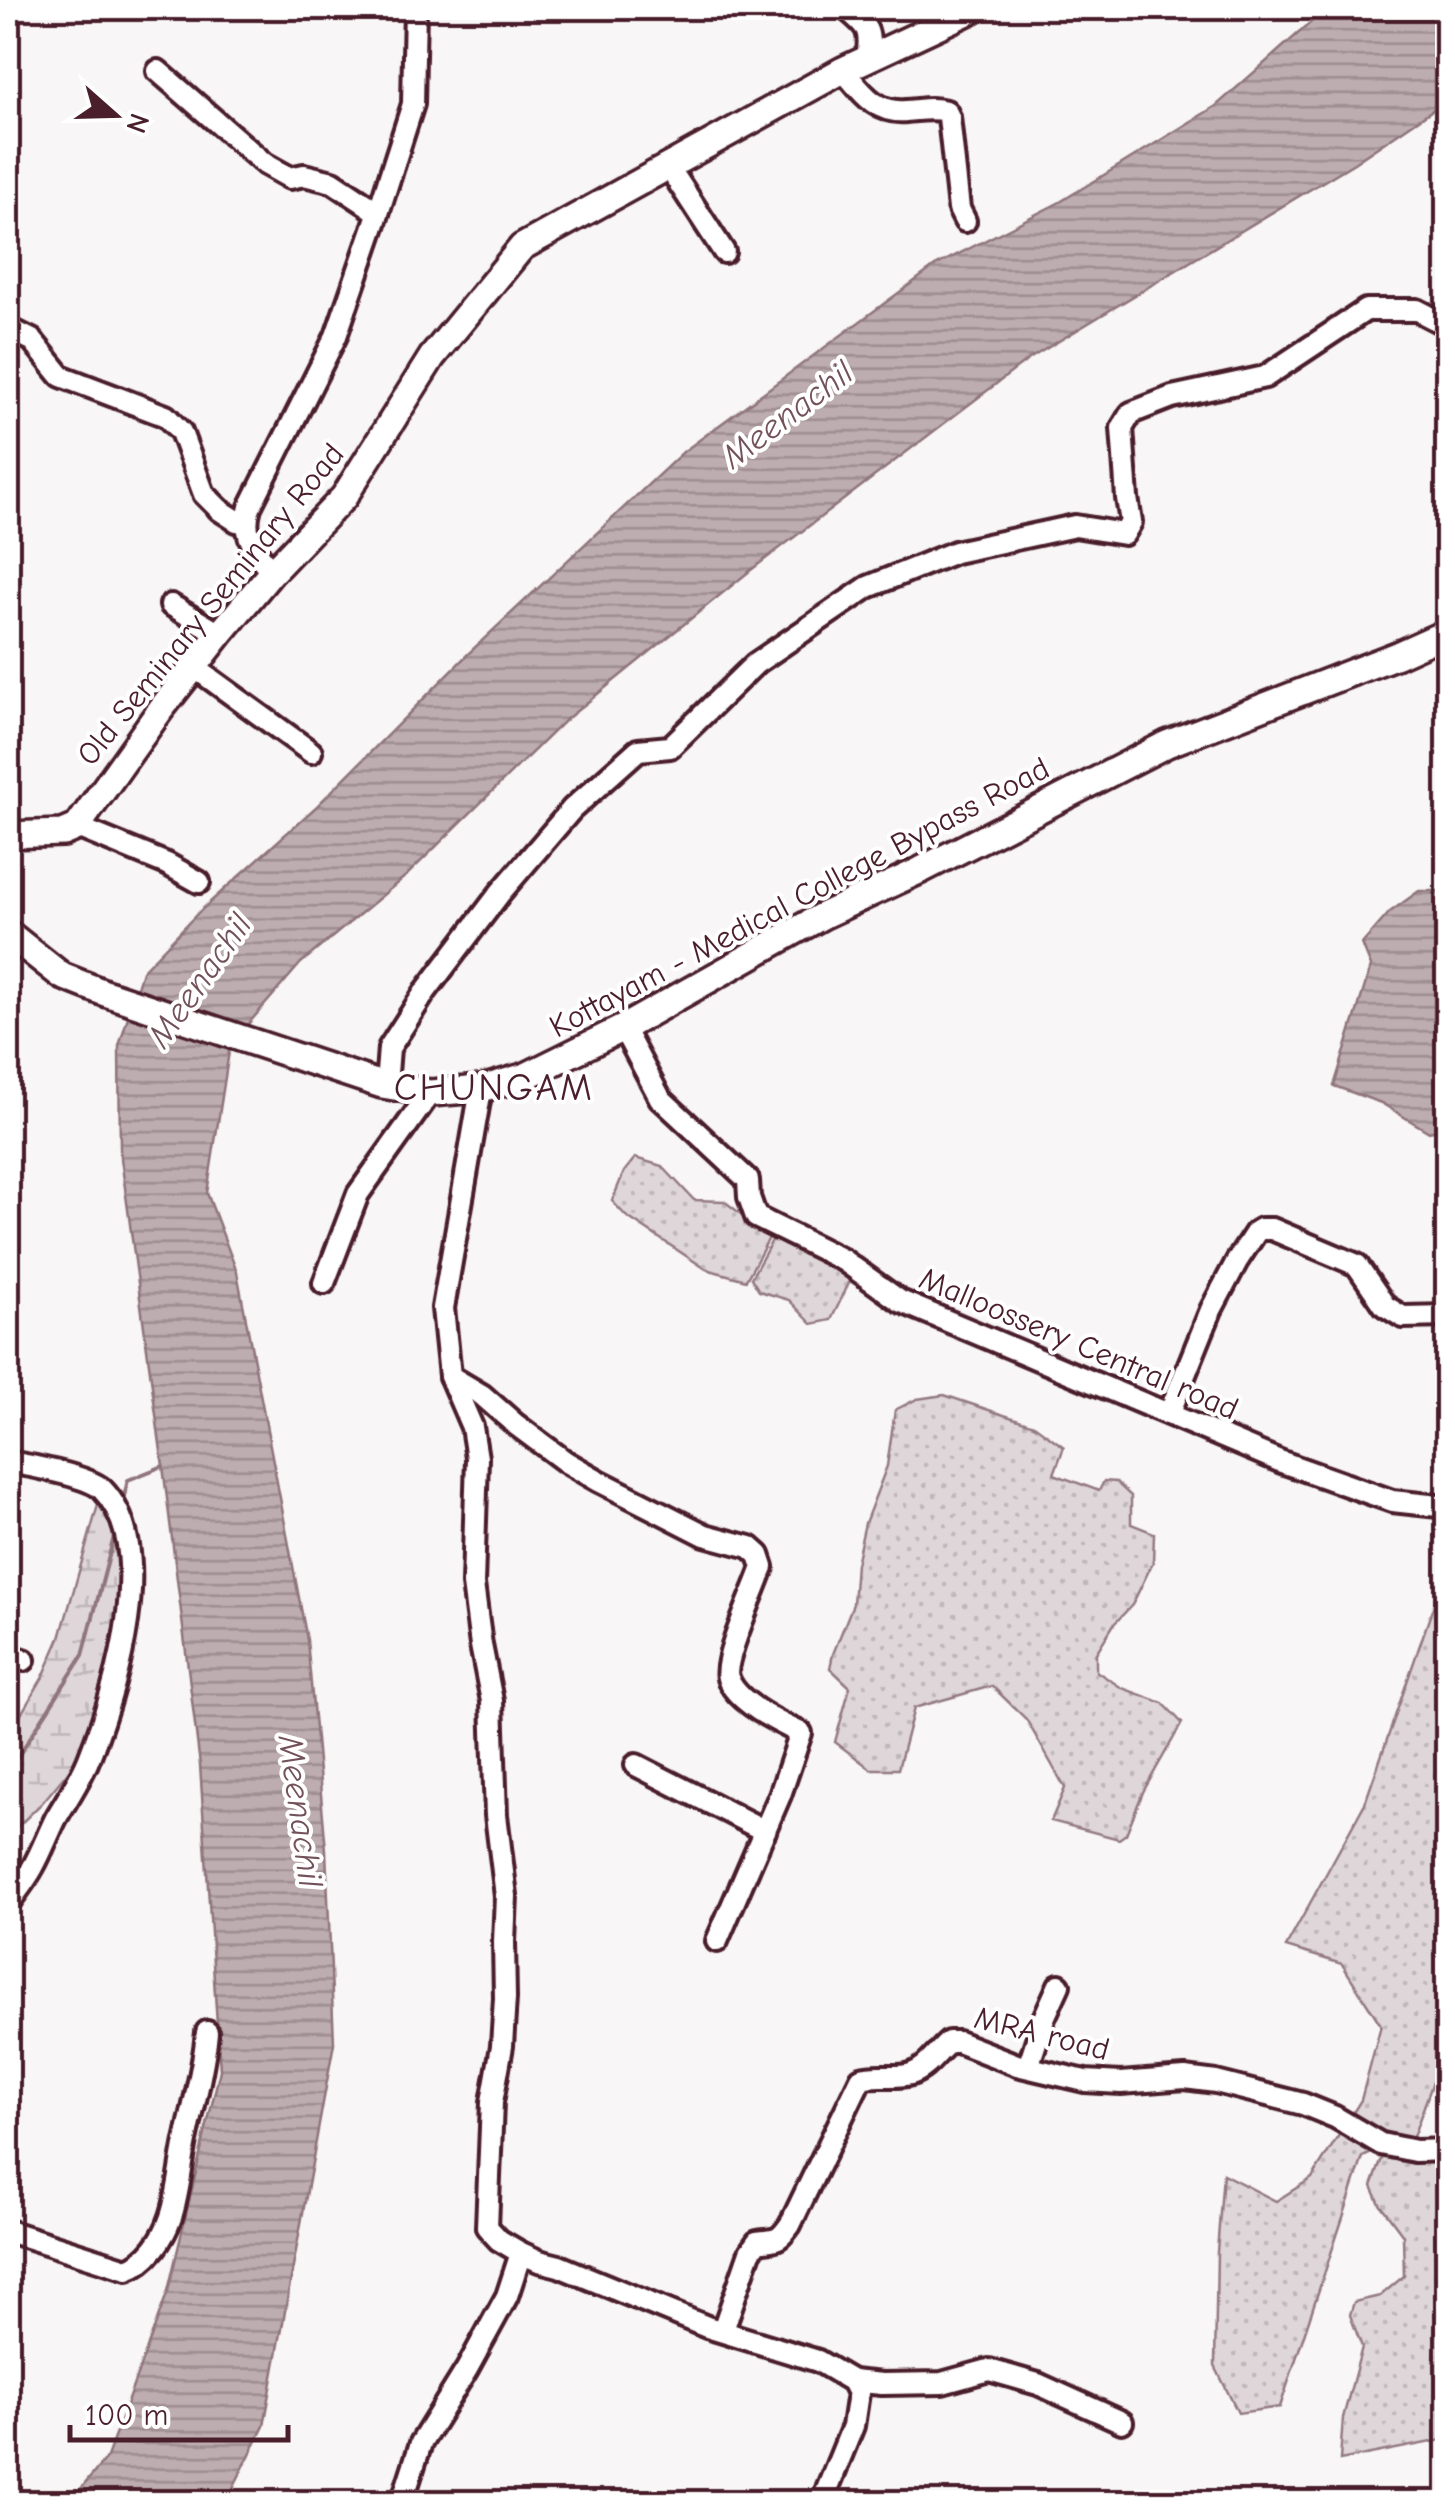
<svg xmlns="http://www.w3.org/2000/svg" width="1455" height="2510" viewBox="0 0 1455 2510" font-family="'Comic Neue',sans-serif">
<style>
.grass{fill:url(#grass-dots);stroke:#947a82;stroke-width:2.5}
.wetland{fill:url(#wetland-marsh);stroke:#947a82;stroke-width:2.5}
.water{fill:url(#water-rules);stroke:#8f747b;stroke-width:2.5}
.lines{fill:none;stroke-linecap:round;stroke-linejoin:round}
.stream{stroke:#8f747b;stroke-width:4}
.minor-casing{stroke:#4a1f2b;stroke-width:28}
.major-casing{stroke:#4a1f2b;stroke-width:32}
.minor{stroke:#fff;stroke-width:20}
.major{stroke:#fff;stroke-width:25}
.rail-casing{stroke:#4a1f2b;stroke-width:8}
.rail{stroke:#fff;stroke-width:4;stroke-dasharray:11;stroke-linecap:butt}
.labels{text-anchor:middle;stroke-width:8;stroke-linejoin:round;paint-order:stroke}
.street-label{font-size:32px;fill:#4a1f2b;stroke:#fff}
.water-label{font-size:35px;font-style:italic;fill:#72515a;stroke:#fff}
.quarter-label{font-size:38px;letter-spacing:2.5px;fill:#4a1f2b;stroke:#fff}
</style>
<defs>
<pattern id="grass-dots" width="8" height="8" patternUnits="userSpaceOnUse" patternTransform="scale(2.5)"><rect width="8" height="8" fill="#ded6d9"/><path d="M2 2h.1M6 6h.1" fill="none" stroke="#c0b7ba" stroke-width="1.8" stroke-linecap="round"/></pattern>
<pattern id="wetland-marsh" width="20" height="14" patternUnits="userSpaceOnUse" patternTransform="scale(2.5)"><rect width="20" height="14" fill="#ded6d9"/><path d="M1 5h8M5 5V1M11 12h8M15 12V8" fill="none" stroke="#c0b7ba"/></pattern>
<pattern id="water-rules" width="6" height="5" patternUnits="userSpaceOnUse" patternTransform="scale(2.5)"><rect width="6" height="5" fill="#bdadb0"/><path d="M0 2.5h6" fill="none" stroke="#9c8c8f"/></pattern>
</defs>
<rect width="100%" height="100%" fill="#f8f6f7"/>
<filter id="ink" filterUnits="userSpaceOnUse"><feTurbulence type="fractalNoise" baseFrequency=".01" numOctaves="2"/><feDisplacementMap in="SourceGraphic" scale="20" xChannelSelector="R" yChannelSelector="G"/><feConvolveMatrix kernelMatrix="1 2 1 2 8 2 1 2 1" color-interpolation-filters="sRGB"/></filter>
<g filter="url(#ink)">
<g class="grass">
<path d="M635,1158L662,1166L694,1200L724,1201L770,1236L746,1280L706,1269L626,1216L612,1201L624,1172Z"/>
<path d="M774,1237L846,1271L849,1283L831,1320L812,1324L789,1300L759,1291L751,1278Z"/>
<path d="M944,1395L1034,1425L1064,1447L1054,1474L1099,1491L1104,1481L1116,1482L1131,1496V1524L1154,1533L1153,1562L1132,1605L1114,1624L1096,1653V1671L1122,1688L1163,1703L1182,1723L1143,1792L1126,1834L1119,1839L1051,1821L1065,1788L1026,1719L992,1686L914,1708L898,1769H871L835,1742L850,1687L830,1668L833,1654L853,1604L856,1564L865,1523L887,1466L895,1410L917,1399Z"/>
<path d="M1447,1584L1448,2036L1443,2054L1413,2137L1394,2142L1363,2157L1280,2407L1238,2413L1215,2366L1217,2252L1223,2174L1276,2201L1312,2178L1361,2100L1381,2025L1342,1964L1286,1947L1365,1803L1434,1604Z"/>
<path d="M1383,2156L1444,2157L1448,2159L1447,2439L1340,2460L1343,2418L1362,2347L1350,2315L1354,2302L1380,2296L1404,2276L1403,2235L1380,2204L1372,2186Z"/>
</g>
<path class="wetland" d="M100,1498L120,1520L124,1582L104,1696L77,1761L42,1803L8,1836V1736L43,1677L60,1638Z"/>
<g class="water">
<path d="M1327,8H1447V100L1354,163L1029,359L751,570L563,722L407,875L301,963L230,1045L207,1193L237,1272L307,1640L326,1850L334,2043L264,2426L226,2502H70L107,2457L168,2291L220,2070L200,1765L163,1466L120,1151L119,1046L142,971L198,913L317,806L469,653L683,452L935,266L1060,202L1216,106Z"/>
<path d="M1419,891H1448L1447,1128L1429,1132L1381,1103L1334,1086L1371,966L1362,944L1390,912Z"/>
</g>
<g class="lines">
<g class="stream">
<path d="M122,1505L128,1480L163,1466"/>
<path d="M8,1772L83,1655L115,1533"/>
</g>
<defs>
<g id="minor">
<path d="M845,8C867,26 872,29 867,58"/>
<path d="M843,70C861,91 875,114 906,111C920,110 932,107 946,111L949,117L959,209L965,221"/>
<path d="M158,71L265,164L290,178L304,175L333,182L378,212"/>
<path d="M668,166L724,252"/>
<path d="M8,328L32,340L61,376L166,416L181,432L204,494L220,510L237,521L245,522"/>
<path d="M271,573C256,549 241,536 250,507L336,336L375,223L413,104L415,8"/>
<path d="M171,605L220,634"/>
<path d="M194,667L311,752"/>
<path d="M77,827L167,864L199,882"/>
<path d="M623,1028L660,1098L748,1180L749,1197L756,1217L843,1260L900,1301L1085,1379L1282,1462L1392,1501L1448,1507"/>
<path d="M386,1086L389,1048L425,992L500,893L572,809L638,750L670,747L755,664L868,587L955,552L1075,526L1124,534L1131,522L1127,498L1122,428L1131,413L1172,397L1265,377L1366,310H1417L1448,326"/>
<path d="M324,1283L358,1194L430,1093"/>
<path d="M450,1376L482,1395L515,1424L566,1462L599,1481L705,1535L750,1547L759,1555L763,1567C756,1589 722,1660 728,1678C736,1702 779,1723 801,1733L780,1795L717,1941"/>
<path d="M1169,1414L1211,1310L1237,1261L1256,1232L1261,1229H1272L1357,1265L1385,1306L1403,1317L1448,1316"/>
<path d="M8,1462C28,1465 88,1476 102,1489C160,1548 115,1692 89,1758C81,1779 67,1799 56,1818C48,1834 42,1851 33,1867C26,1880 16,1892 8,1904"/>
<path d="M8,1655L24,1660"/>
<path d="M636,1765L765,1831"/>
<path d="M1028,2067L1044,2018L1059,1985"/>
<path d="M8,2231L127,2269C148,2262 164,2238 171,2217C180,2190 181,2160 188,2132C195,2098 204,2067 207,2032"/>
<path d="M521,2253L539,2261L559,2266L707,2327L818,2361L852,2381L858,2393L853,2426L822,2502"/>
<path d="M723,2330L750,2252L757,2242C777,2239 778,2242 790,2225L861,2078C877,2073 894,2079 911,2074C927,2069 936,2053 949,2042H958L1017,2065L1085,2081L1121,2083L1185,2078L1216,2082L1303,2104L1335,2117L1381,2144L1415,2151L1448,2150"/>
<path d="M852,2381L882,2384L942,2383L989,2370L1038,2384L1122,2422"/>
<path d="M402,2502L421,2443L467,2369L507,2296L521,2253L499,2240L487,2227L492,2102L502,2046L505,1998L504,1942L506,1896L496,1815L492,1701L481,1645L473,1584L477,1458L472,1427L450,1376L443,1308L481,1089"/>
</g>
<g id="major">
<path d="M8,835L63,833L77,827L161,709L220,634L271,573L344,497L432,357L522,247L843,70L976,8"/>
<path d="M8,933L62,976L105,993L382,1085L430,1093L481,1089L526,1076L623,1028L822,916L921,870L1167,744L1397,655L1448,632"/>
</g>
</defs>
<use href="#minor" class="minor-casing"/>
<use href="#major" class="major-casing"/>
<use href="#minor" class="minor"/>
<use href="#major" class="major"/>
<defs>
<path id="rail" d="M8,2500L13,2502"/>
</defs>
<use href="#rail" class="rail-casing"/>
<use href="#rail" class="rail"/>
</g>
</g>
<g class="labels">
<g class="street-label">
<text transform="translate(210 604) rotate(-51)" y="11">Old Seminary Seminary Road</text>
<text transform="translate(799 897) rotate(-28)" y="11">Kottayam - Medical College Bypass Road</text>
<text transform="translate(1079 1343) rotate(23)" y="11">Malloossery Central road</text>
<text transform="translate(1042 2033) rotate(14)" y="11">MRA road</text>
</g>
<g class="water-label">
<text transform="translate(787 414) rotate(-37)" y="12">Meenachil</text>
<text transform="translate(199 980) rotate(-55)" y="12">Meenachil</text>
<text transform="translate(301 1811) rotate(82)" y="12">Meenachil</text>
</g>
<g class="quarter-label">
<text x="494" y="1100">CHUNGAM</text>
</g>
</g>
<rect width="1455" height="2510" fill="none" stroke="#fff" stroke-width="40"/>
<rect x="20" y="20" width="1415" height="2470" fill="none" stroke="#4a1f2b" stroke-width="4" filter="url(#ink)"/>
<g transform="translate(115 115) rotate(110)" stroke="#ffffff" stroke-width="8" paint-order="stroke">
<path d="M0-8L18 38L0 25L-18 38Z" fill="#4a1f2b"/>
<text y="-15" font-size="28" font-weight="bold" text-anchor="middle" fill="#4a1f2b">N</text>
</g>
<path d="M70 2425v15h218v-15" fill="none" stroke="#4a1f2b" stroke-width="5"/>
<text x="85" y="2425" font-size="30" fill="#4a1f2b" stroke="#ffffff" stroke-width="8" paint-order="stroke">100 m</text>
</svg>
